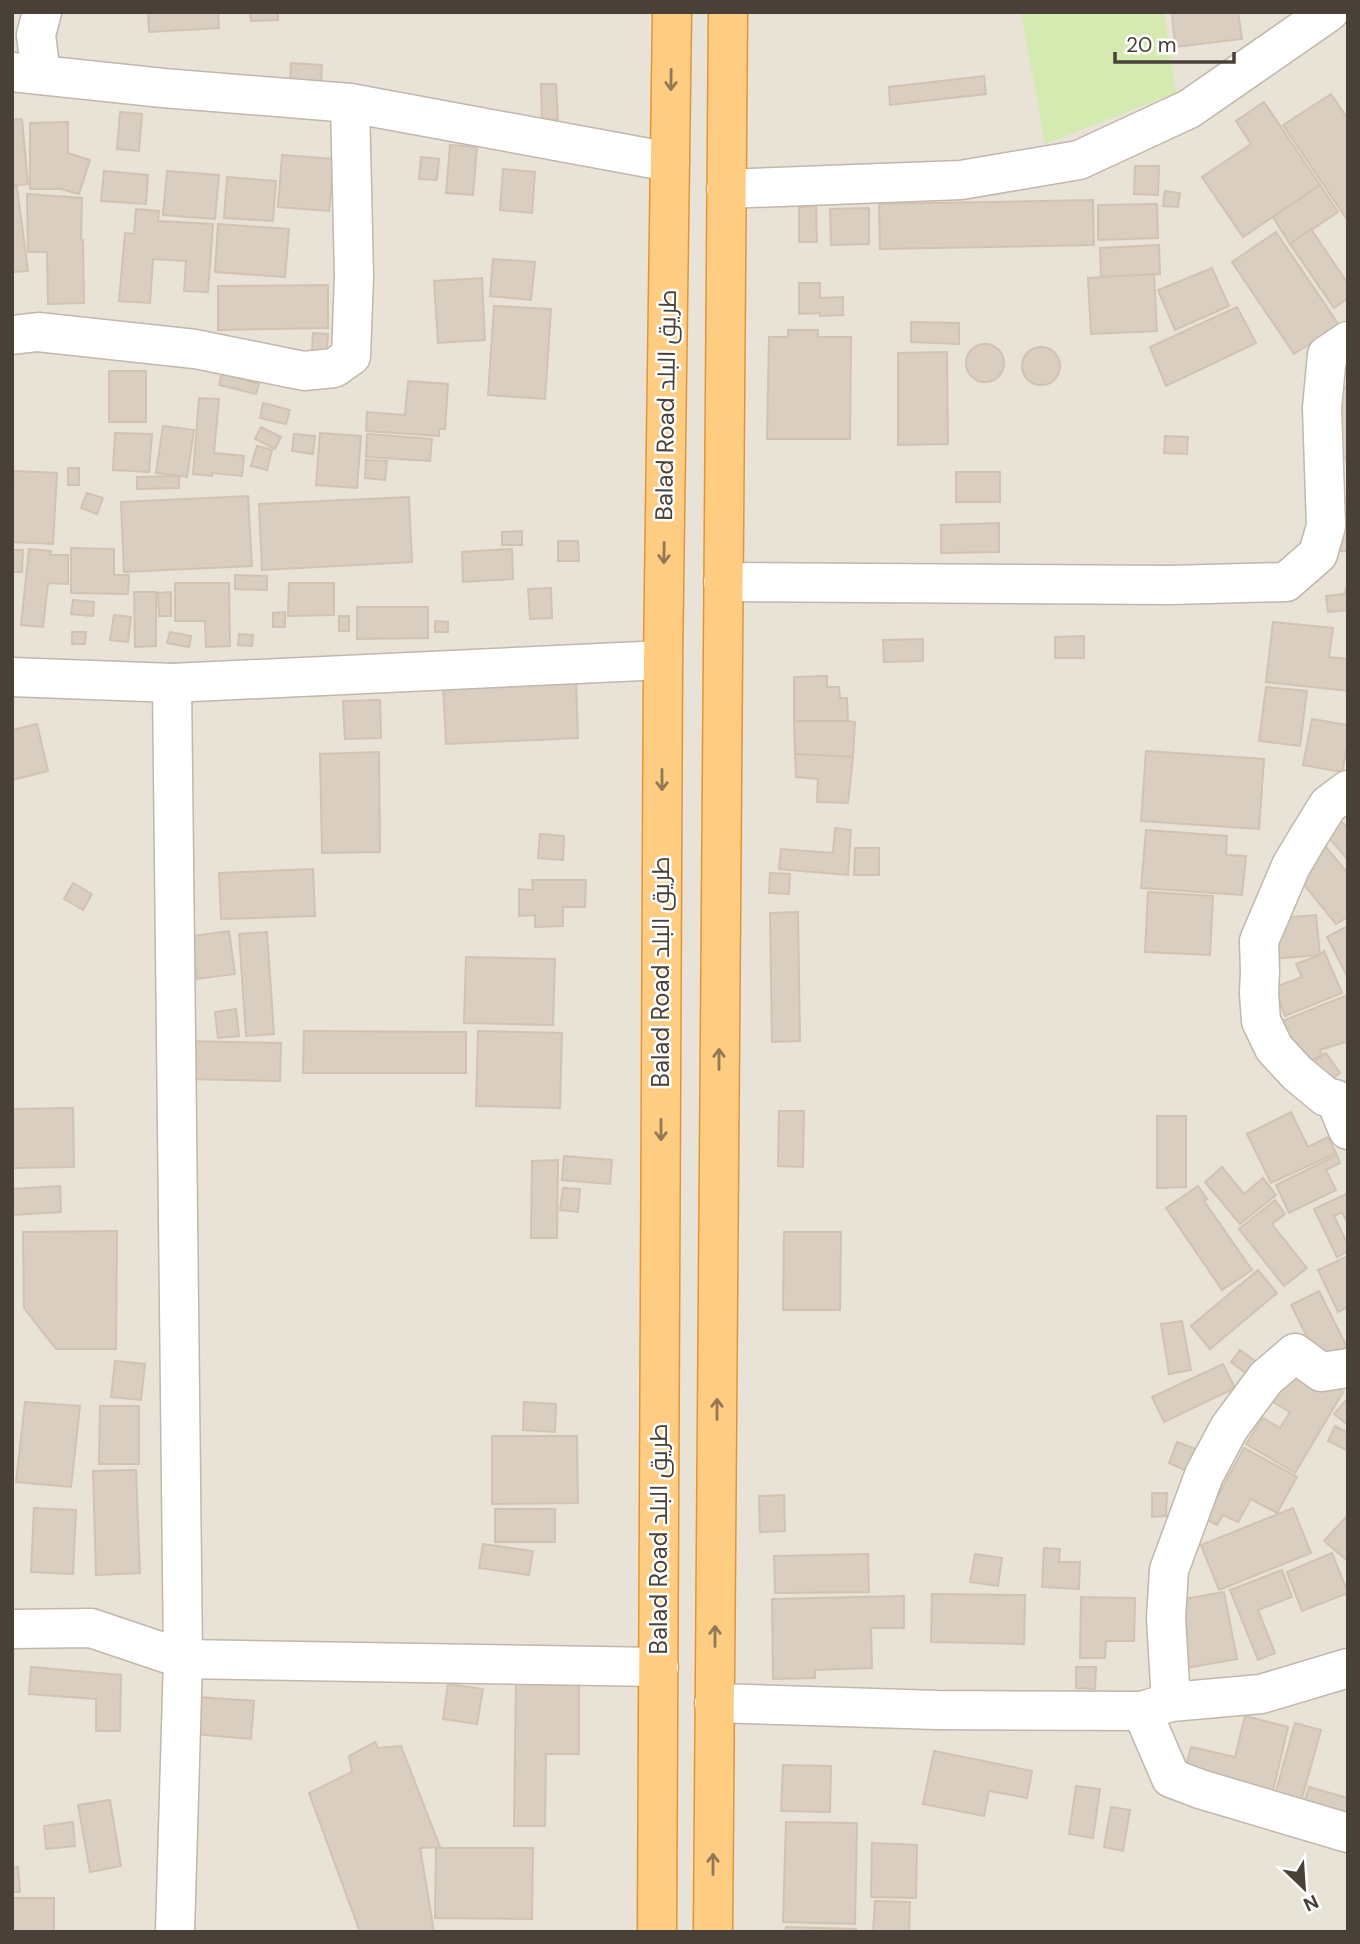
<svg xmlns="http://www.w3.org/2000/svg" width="1360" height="1944" viewBox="0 0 1360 1944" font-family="'DM Sans',Cairo,sans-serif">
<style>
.residential{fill:#e9e2d7}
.green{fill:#d5eab1}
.building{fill:#dacec1;stroke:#d2c2b1;stroke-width:2}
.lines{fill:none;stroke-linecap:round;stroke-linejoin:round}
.minor-casing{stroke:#c1b7ab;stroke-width:41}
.trunk-casing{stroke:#e29536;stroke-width:41}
.minor{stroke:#fff;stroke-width:38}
.trunk{stroke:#ffcd81;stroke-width:38}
.oneway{stroke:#927855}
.labels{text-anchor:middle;stroke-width:5;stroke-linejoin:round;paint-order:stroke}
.street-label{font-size:24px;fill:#494037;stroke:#fff}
</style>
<rect width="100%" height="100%" fill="#f5f0e9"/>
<rect class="residential" x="12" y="12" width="1336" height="1920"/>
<path class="green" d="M1021,12H1164L1176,93L1045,144Z"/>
<g class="building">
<path d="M148,12H218L219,28L149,32Z"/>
<path d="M250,12H278V20L251,21Z"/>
<path d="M1188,12H1238L1242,39L1175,47L1172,14Z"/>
<path d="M291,63L322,65L321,87L290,85Z"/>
<path d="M984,76L986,94L890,105L889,87Z"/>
<path d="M541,84H556L558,119L542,120Z"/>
<path d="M1331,94L1348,119V221L1283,125Z"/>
<path d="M1264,102L1320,185L1243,237L1202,177L1251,144L1236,121Z"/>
<path d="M120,112L142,114L139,151L117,149Z"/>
<path d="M22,119L28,184L12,186V120Z"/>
<path d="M68,122V153L90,160L79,194L61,189H30V123Z"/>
<path d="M450,145L477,147L473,195L446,193Z"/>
<path d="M282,155L334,159L329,211L278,207Z"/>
<path d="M421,157L439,159L437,180L419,179Z"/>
<path d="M1135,166H1159L1158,195L1134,194Z"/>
<path d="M503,169L535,172L532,213L500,210Z"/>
<path d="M104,171L148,175L146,204L101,201Z"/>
<path d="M167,171L219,175L215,219L163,215Z"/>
<path d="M227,177L276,181L273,221L224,218Z"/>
<path d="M1320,185L1338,212L1290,244L1273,217Z"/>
<path d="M12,187H17L28,271L12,272Z"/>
<path d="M1165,191L1180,193L1178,207L1163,206Z"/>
<path d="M27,194L82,198L81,240H83L84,303L48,304L47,252H28Z"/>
<path d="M1093,200L1094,245L880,249L879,204Z"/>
<path d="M1157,204L1158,238L1098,240V205Z"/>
<path d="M816,206L817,242H799V207Z"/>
<path d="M869,208V244L831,245L830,209Z"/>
<path d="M136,209L159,211L158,221L213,224L208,292L184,291L186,261L153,259L150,303L119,301L125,233L134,234Z"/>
<path d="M218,224L289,229L285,277L215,272Z"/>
<path d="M1311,229L1348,284V298L1334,308L1290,244Z"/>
<path d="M1276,232L1339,325L1294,354L1232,262Z"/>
<path d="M1159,245L1160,274L1101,277L1100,248Z"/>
<path d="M493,259L535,262L531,300L490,296Z"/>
<path d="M1212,268L1229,306L1175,330L1158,290Z"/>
<path d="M1154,274L1157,331L1091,334L1088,278Z"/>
<path d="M482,278L485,340L438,343L434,281Z"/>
<path d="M799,283H820V298L843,297V315L820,316V313L799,314Z"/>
<path d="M328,285V328L218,330V286Z"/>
<path d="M494,306L551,309L545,399L488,395Z"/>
<path d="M1237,307L1256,343L1166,386L1150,347Z"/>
<path d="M911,322L959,323V344L911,342Z"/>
<path d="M788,330H818V337H851L850,439H767L769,337H788Z"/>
<path d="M313,333L328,334L327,353L312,352Z"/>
<circle cx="985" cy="363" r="19"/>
<circle cx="1041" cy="366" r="19"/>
<path d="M947,352L948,444L898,445V353Z"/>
<rect x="109" y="371" width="37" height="51"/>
<path d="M222,373L259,384L256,394L219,385Z"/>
<path d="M408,381L448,384L445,429H439V436L366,431L367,412L405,415Z"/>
<path d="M1348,386V463L1347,464L1345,457L1337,460L1333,394Z"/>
<path d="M199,398L219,399L214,453L244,456L242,476L212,473V476L193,474Z"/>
<path d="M263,403L290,410L286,424L260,418Z"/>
<path d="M163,426L194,430L187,477L156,473Z"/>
<path d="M261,427L281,437L275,449L255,439Z"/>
<path d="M115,433L152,434L149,472L113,470Z"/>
<path d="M320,433L361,436L357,488L316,485Z"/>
<path d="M294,434L315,436L313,454L292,451Z"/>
<path d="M367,434L432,439L430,461L366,457Z"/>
<path d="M1165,436L1188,437L1187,454L1164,453Z"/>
<path d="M257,446L272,450L267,470L251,466Z"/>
<path d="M366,460L387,461L385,480L365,478Z"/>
<rect x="68" y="468" width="11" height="17"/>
<path d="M14,471L57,473L53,544L12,542Z"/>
<rect x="956" y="472" width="44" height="30"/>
<path d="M179,476V488L137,489V477Z"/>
<path d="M87,493L103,498L97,514L81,508Z"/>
<path d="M248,496L252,566L124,572L121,502Z"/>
<path d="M409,497L412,562L262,570L259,504Z"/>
<path d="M999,523V552L941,553V525Z"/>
<path d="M1335,525H1348V551H1334Z"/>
<path d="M522,531V545H502V532Z"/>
<path d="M558,541H578L579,561H558Z"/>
<path d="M71,548L114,549V575H129L128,594L71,593Z"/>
<path d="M29,549L51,551L50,555H68V584L48,583L43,627L21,625Z"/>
<path d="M512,549L513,579L463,582L462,552Z"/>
<path d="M12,550H23L22,572H12Z"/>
<path d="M235,575L267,576V590L235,589Z"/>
<path d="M175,583H229L230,646L206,647L205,621H175Z"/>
<path d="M289,583H334V615L288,616Z"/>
<path d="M1348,584V610L1328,612L1326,596L1344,594Z"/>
<path d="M551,588L552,618L530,619L528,589Z"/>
<path d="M134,592H156V646L135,647Z"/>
<path d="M171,592V616H159L158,593Z"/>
<path d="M73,600L94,602L93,616L71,614Z"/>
<path d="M357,607H428V638L357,639Z"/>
<path d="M285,612V627H273V613Z"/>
<path d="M114,615L131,617L128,642L110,640Z"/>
<rect x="339" y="616" width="10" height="15"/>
<path d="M435,621L448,622V632H435Z"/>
<path d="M1273,622L1333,628L1329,657L1348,659V691L1266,682Z"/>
<path d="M72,632H86L85,644H72Z"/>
<path d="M170,632L191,636L189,647L167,643Z"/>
<path d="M239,634L253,635L252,646L238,645Z"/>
<path d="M1084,636V658H1055V637Z"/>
<path d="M923,639V661L884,662L883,640Z"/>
<path d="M827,676V687H839L840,698H847L848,721H794V677Z"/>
<path d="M576,681L578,738L446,744L443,685Z"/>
<path d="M1266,687L1307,691L1300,746L1259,741Z"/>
<path d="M380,700L381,738L345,739L343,701Z"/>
<path d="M1312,719L1348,725V740L1342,772L1303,765Z"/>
<path d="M794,721H848L855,722L853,757L795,754Z"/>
<path d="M37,724L48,771L12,780V730Z"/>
<path d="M1146,751L1264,759L1259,829L1141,821Z"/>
<path d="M379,752L380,852L322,853L320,754Z"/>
<path d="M795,754L853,757L848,803L817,802L818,779L796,777Z"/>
<path d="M1335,814L1348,829V860L1320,827Z"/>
<path d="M835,828L851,830L848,875L779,869L781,849L833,853Z"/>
<path d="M1146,830L1227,836L1226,855L1246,856L1242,895L1141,888Z"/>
<path d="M540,834L564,836L563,860L538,858Z"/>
<path d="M1318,838L1348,873V917L1336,924L1292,870Z"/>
<path d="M855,848H879V875H854Z"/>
<path d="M313,869L315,916L221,919L219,873Z"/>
<path d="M770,873L790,874L789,894L769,893Z"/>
<path d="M532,880H586L585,907H563V926L535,927V915L519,916V889L533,890Z"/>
<path d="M73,883L92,894L83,910L64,899Z"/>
<path d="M1148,892L1213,896L1210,955L1145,952Z"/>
<path d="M798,912L800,1041L772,1042L770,913Z"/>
<path d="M1316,915L1320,955L1269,959L1280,918Z"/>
<path d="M1348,926V978L1327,937Z"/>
<path d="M229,931L235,974L197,979L192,936Z"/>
<path d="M267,932L274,1034L246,1036L239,934Z"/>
<path d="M1324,951L1342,993L1285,1016L1275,987L1302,977L1296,964L1320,955Z"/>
<path d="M466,957L555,959L553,1025L464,1023Z"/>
<path d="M1345,996L1348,998V1044L1345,1042L1320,1050L1322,1055L1300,1066L1275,1024Z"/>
<path d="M236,1009L239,1036L218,1038L215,1012Z"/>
<path d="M304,1031L466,1032V1073H303Z"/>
<path d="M478,1031L562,1033L560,1108L476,1106Z"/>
<path d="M184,1041L281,1043L280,1081L183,1079Z"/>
<path d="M1326,1053L1340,1073L1320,1087L1306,1067Z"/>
<path d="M73,1108L74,1167L12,1168V1109Z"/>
<path d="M779,1111H804L803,1167L778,1166Z"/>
<path d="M1291,1112L1308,1147L1328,1137L1336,1153L1271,1183L1247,1134Z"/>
<path d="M1157,1116H1186V1187L1157,1188Z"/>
<path d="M1337,1155L1340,1163L1326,1170L1336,1190L1289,1213L1276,1185Z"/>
<path d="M564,1156L612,1160L610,1184L562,1180Z"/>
<path d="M558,1160L557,1238H531L532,1161Z"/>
<path d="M1222,1167L1244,1194L1263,1178L1276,1195L1240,1224L1205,1182Z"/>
<path d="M60,1186L61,1212L12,1215V1189Z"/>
<path d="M1198,1186L1207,1199L1204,1201L1252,1270L1222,1290L1166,1208Z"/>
<path d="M563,1188L580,1189L578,1212L560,1210Z"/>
<path d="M1348,1193V1224L1342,1212L1334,1216L1348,1245V1251L1337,1257L1314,1209Z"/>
<path d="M1275,1200L1285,1214L1272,1224L1307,1268L1284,1286L1239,1229Z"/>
<path d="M117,1231L116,1349H56L24,1308L23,1232Z"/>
<path d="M784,1232H841L840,1310H783Z"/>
<path d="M1348,1256V1307L1338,1312L1318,1270Z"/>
<path d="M1258,1270L1277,1293L1210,1349L1191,1326Z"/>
<path d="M1319,1291L1348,1349L1321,1365L1291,1305Z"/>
<path d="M1182,1321L1191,1370L1169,1374L1161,1324Z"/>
<path d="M1240,1350L1261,1365L1252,1378L1231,1362Z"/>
<path d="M115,1361L145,1364L141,1400L111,1397Z"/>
<path d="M1291,1361L1343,1392L1295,1473L1246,1444L1263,1418L1280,1428L1290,1412L1268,1399Z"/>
<path d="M1223,1364L1235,1388L1164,1422L1152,1397Z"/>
<path d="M1348,1398V1425L1334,1414Z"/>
<path d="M25,1402L80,1406L71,1487L16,1482Z"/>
<path d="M524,1402L556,1404L555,1432L523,1430Z"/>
<path d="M100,1406H139V1464H99Z"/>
<path d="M1335,1426L1348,1433V1451L1328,1441Z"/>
<path d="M492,1436H577L578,1503L492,1504Z"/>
<path d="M1177,1442L1196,1449L1187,1471L1169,1463Z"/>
<path d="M1244,1448L1297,1477L1277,1513L1251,1499L1238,1522L1223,1515L1217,1525L1205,1519Z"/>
<path d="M136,1470L140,1573L96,1575L93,1471Z"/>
<path d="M1152,1493H1167L1166,1516L1152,1517Z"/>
<path d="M784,1495L785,1531L760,1532L759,1496Z"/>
<path d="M34,1508L76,1510L73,1574L31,1572Z"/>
<path d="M1293,1508L1311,1553L1219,1590L1201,1545Z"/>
<rect x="495" y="1509" width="60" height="33"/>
<path d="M1347,1516L1348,1517V1561L1324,1541Z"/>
<path d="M483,1544L533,1551L529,1575L479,1568Z"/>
<path d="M1044,1548L1060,1549L1059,1562H1080L1079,1589L1042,1587Z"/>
<path d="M1332,1553L1348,1593L1302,1611L1287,1572Z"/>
<path d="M868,1554L869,1592L775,1593L774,1556Z"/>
<path d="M975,1554L1002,1558L998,1586L970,1582Z"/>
<path d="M1282,1570L1292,1597L1258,1610L1275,1653L1258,1660L1230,1590Z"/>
<path d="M1224,1592L1237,1659L1186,1668L1173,1601Z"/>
<path d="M932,1594L1025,1595L1024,1644L931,1642Z"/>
<path d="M904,1596V1628H871L872,1668L815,1670V1678L773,1679L772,1599Z"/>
<path d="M1081,1597L1135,1598L1134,1641H1106L1105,1658H1080Z"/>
<path d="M31,1667L121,1675L120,1731H96V1699L29,1694Z"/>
<path d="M1076,1667H1096L1095,1689L1076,1688Z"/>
<path d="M516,1678L579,1679V1754H546L545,1826H514Z"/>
<path d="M448,1684L483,1689L477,1724L443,1719Z"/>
<path d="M198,1697L254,1701L251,1739L195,1734Z"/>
<path d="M1245,1716L1288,1727L1272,1795L1184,1775L1191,1747L1235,1757Z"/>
<path d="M1295,1723L1321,1730L1299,1809L1273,1802Z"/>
<path d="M375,1742L378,1748L401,1746L440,1847L420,1848L434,1932H360L309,1793L352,1772L349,1756Z"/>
<path d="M934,1751L1032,1771L1027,1798L989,1791L984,1816L923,1804Z"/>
<path d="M783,1765L831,1766L830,1812L781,1811Z"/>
<path d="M1076,1786L1100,1789L1093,1838L1069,1834Z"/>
<path d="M1309,1787L1348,1798V1824L1301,1812Z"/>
<path d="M110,1800L121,1866L90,1872L78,1805Z"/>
<path d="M1111,1807L1130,1810L1123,1851L1104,1847Z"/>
<path d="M73,1822L75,1846L46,1849L44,1826Z"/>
<path d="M786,1822L857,1823L855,1924L783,1922Z"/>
<path d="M872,1843L917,1845L916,1898L871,1897Z"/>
<path d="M436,1848H533L532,1919L435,1918Z"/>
<path d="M18,1867L20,1892H12V1868Z"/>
<rect x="12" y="1898" width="42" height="34"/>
<path d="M875,1901L910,1902L909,1932H873Z"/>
<path d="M786,1927L856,1929V1932H785Z"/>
</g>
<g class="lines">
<defs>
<g id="minor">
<path d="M12,72L163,88L350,103L670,162"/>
<path d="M41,75L36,35L42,12"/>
<path d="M726,189L961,180L1079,160L1189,109L1329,12"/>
<path d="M12,335L38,332L195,349L304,371L334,368L351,356L354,276L350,103"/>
<path d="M723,582L1170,585L1286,582L1318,554L1326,526L1322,408L1327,355L1348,341"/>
<path d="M12,677L172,683L663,660"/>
<path d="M172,683L183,1659L175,1932"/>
<path d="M1348,790L1328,805L1307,839L1291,866L1259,941L1260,971L1259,993L1261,1021L1274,1048L1297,1073L1326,1097L1335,1099L1348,1130"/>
<path d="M12,1629L91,1628L183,1659L659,1667"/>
<path d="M1171,1702L1166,1618L1169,1570L1204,1475L1229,1428L1266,1378L1295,1353L1321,1372L1348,1368"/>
<path d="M714,1703L937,1710L1142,1711L1171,1702L1261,1694L1348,1668"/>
<path d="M1142,1711L1171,1778L1200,1789L1348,1833"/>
</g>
<g id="trunk">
<path d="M657,1932L663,660L672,12"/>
<path d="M713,1932L728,12"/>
</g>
</defs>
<use href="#minor" class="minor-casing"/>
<use href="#trunk" class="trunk-casing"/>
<use href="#minor" class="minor"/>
<use href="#trunk" class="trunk"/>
</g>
<defs><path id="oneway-shaft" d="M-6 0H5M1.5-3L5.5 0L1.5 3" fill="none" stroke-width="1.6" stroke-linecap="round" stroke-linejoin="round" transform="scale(1.75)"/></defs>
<g class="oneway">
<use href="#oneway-shaft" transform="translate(671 80) rotate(91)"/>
<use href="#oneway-shaft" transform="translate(664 553) rotate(91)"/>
<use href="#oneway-shaft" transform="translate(662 780) rotate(90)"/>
<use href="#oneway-shaft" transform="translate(719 1059) rotate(-90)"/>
<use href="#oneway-shaft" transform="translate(661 1130) rotate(90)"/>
<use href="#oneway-shaft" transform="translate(717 1409) rotate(-90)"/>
<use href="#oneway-shaft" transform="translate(715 1636) rotate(-90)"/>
<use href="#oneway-shaft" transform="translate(713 1864) rotate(-90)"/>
</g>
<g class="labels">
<g class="street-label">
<text transform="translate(666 405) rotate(-89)" y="8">Balad Road طريق البلد</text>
<text transform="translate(661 972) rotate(-90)" y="8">Balad Road طريق البلد</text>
<text transform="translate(659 1539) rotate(-90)" y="8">Balad Road طريق البلد</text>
</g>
</g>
<rect width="1360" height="1944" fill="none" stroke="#494037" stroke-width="28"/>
<g transform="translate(1304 1888) rotate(155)" stroke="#ffffff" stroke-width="5" paint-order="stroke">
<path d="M0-5L12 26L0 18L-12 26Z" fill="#494037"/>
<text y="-10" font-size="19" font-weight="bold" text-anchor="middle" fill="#494037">N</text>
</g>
<path d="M1115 52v10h119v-10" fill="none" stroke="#494037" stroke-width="3.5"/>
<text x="1126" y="52" font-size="21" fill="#494037" stroke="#ffffff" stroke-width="5" paint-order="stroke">20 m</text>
</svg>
